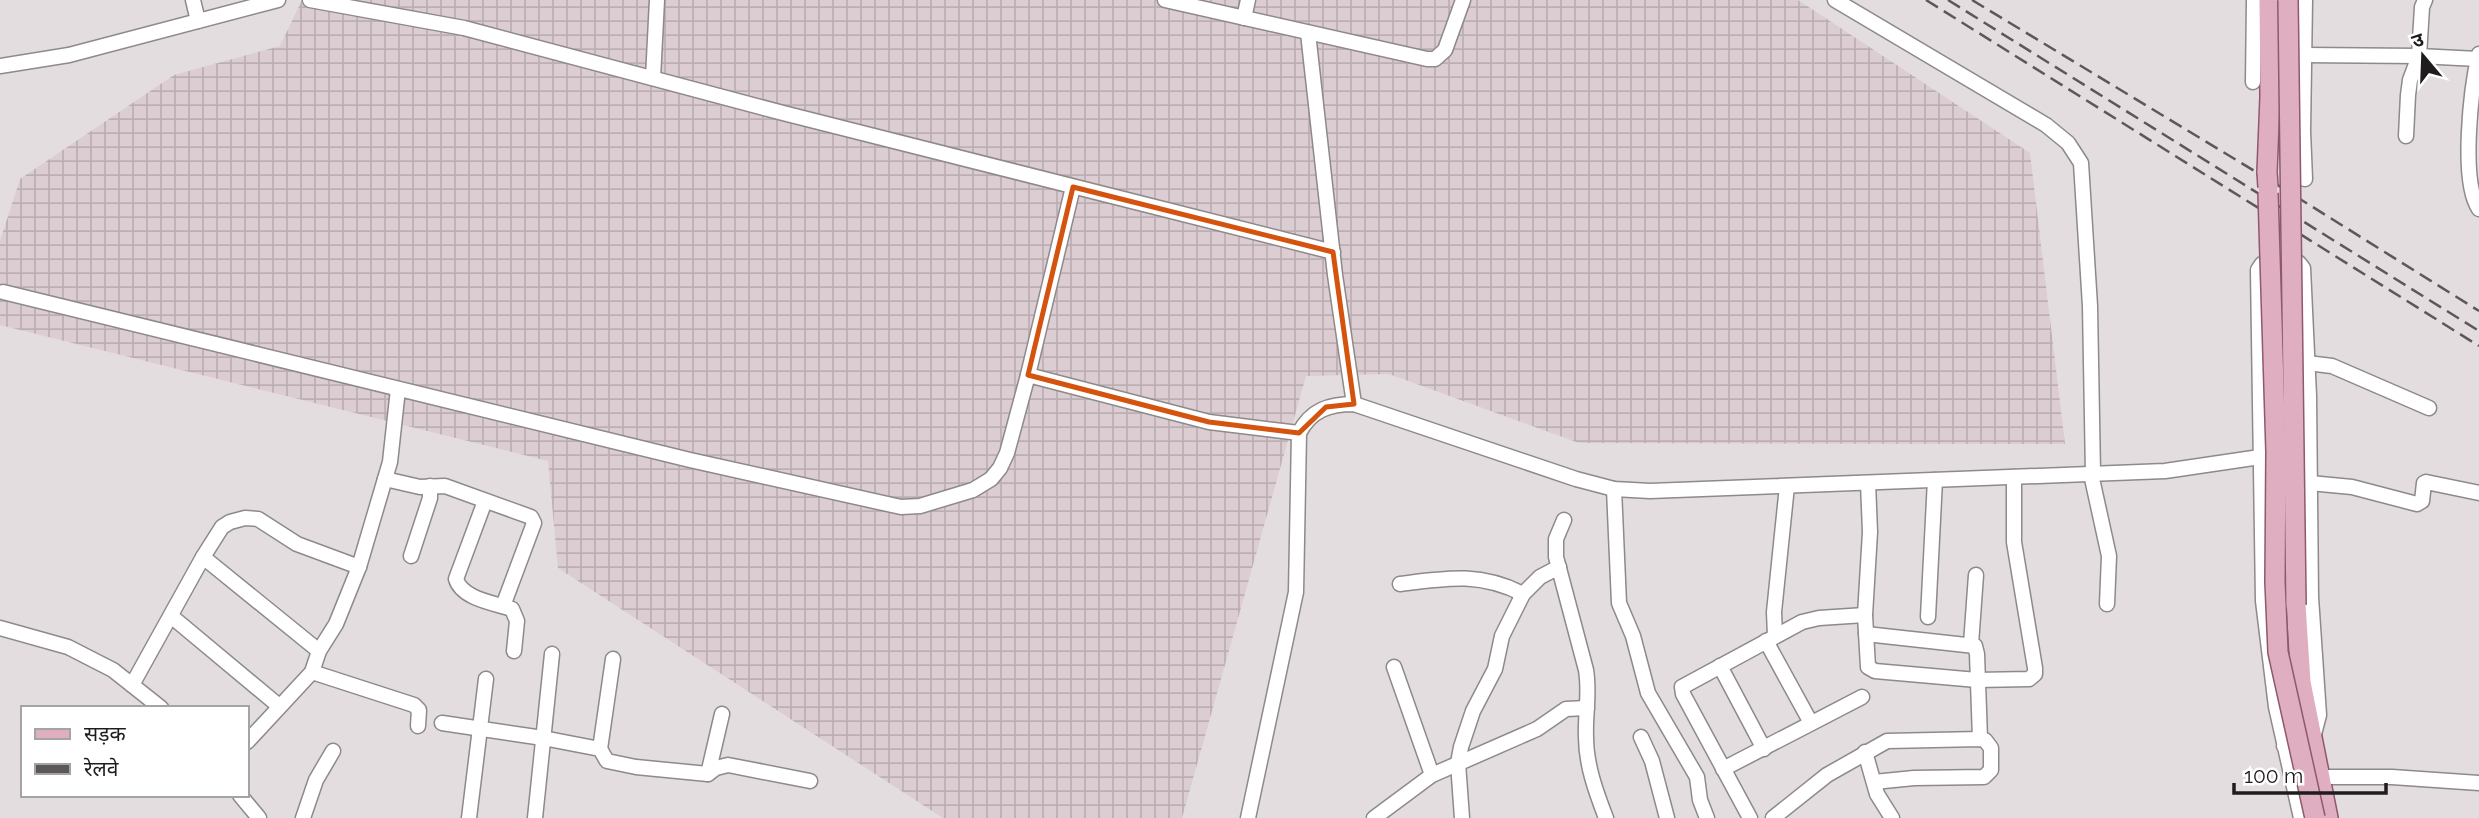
<svg xmlns="http://www.w3.org/2000/svg" width="2479" height="818" viewBox="0 0 2479 818" font-family="Raleway,'Noto Sans Devanagari',sans-serif">
<style>
.industrial{fill:url(#industrial-grid)}
.lines{fill:none;stroke-linecap:round;stroke-linejoin:round}
.minor-casing{stroke:#8e898a;stroke-width:17}
.major-casing{stroke:#8f586d;stroke-width:22}
.minor{stroke:#fff;stroke-width:14}
.major{stroke:#e0aec1;stroke-width:19}
.rail{stroke:#5c5859;stroke-width:2.5;stroke-dasharray:14 7;stroke-linecap:butt}
.major-bridge-casing{stroke:#8f586d;stroke-width:22;stroke-linecap:butt}
.major-bridge{stroke:#e0aec1;stroke-width:19}
.marked{fill:none;stroke:#d4530e;stroke-width:5;stroke-linejoin:round}
</style>
<defs>
<pattern id="industrial-grid" width="8" height="8" patternUnits="userSpaceOnUse" patternTransform="scale(1.75)"><rect width="8" height="8" fill="#dccdd2"/><path d="M0 4h8M4 0v8" fill="none" stroke="#bcafb4"/></pattern>
</defs>
<rect width="100%" height="100%" fill="#e3dddf"/>
<path class="industrial" d="M302,0H1798L2030,153L2065,444L1579,443L1389,374L1306,376L1182,818H943L558,568L548,461L0,325V241L20,179L174,75L280,46Z"/>
<g class="lines">
<defs>
<g id="minor">
<path d="M193,0L198,21"/>
<path d="M310,0L464,28L783,113L1333,252"/>
<path d="M1165,0L1427,59H1435L1445,50L1463,0"/>
<path d="M1835,0L2046,125L2068,143L2081,163L2090,306L2093,474H2091L2109,556L2107,604"/>
<path d="M1244,18L1248,0"/>
<path d="M1308,33L1335,275L1354,404"/>
<path d="M2479,54C2471,88 2460,181 2479,209"/>
<path d="M2304,55L2419,56L2478,59"/>
<path d="M0,66L69,55L278,0"/>
<path d="M653,78L657,0"/>
<path d="M2253,82L2254,0"/>
<path d="M2406,136L2408,95L2410,80L2419,56L2422,7L2425,0"/>
<path d="M2305,179L2303,131L2305,0"/>
<path d="M3,292L690,460L901,507L920,506L973,490L991,479L1000,468L1007,453L1028,375L1073,187"/>
<path d="M2307,363L2332,366L2429,408"/>
<path d="M1028,375L1209,422L1299,433"/>
<path d="M385,479L420,487L445,486L531,517L534,523L503,606"/>
<path d="M1868,483L1870,532L1865,615L1868,667L1875,671L1977,680L2029,679L2035,674V668L2014,542V477"/>
<path d="M2310,483L2352,487L2417,504L2422,501L2424,483L2426,482L2479,493"/>
<path d="M1614,489L1619,603L1633,636L1648,693L1697,777L1700,800L1707,818"/>
<path d="M485,501L456,579C462,599 494,603 512,609L517,621L514,651"/>
<path d="M1564,520L1556,539V557L1586,670C1590,693 1585,714 1586,737C1586,765 1596,792 1606,818"/>
<path d="M411,556L430,498V486"/>
<path d="M203,557L319,651"/>
<path d="M1400,584C1446,578 1480,572 1523,594"/>
<path d="M171,616L279,706"/>
<path d="M1928,617L1935,480"/>
<path d="M0,628L68,647L113,670L161,708"/>
<path d="M1866,634L1975,646L1977,654L1980,739"/>
<path d="M1775,636L1774,612L1787,486"/>
<path d="M1766,641L1811,723"/>
<path d="M1971,644L1976,575"/>
<path d="M1720,666L1764,749"/>
<path d="M1394,667L1432,775"/>
<path d="M312,672L414,705L419,710L418,726"/>
<path d="M132,685L203,557L222,527L230,522L245,518L258,519L297,544L359,567"/>
<path d="M442,723L543,738L600,749L607,761L636,767L708,774L716,768L728,765L810,781"/>
<path d="M1641,737L1652,761L1667,818"/>
<path d="M247,742L312,672L319,651L336,624L359,567L390,462L398,389"/>
<path d="M2284,746L2312,742L2319,715L2311,597L2309,396L2303,268L2299,263L2262,264L2258,270L2263,601L2276,707L2301,818"/>
<path d="M600,749L613,659"/>
<path d="M1865,752L1877,794L1892,818"/>
<path d="M1723,769L1862,697"/>
<path d="M708,774L722,714"/>
<path d="M2320,777H2392L2479,783"/>
<path d="M240,795L259,818"/>
<path d="M303,818L316,780L333,751"/>
<path d="M469,818L486,679"/>
<path d="M535,818L552,654"/>
<path d="M1248,818L1296,592L1299,433C1311,410 1329,404 1354,404L1576,479L1614,489L1650,491L2165,471L2260,457"/>
<path d="M1374,818L1432,775L1537,729L1566,709L1587,708"/>
<path d="M1462,818L1458,763L1461,747L1473,711L1495,669L1502,636L1523,594L1540,577L1559,567"/>
<path d="M1750,818L1683,694L1682,687L1802,622L1819,618L1865,615"/>
<path d="M1773,818L1827,775L1887,741L1980,739L1985,740L1991,748V770L1984,777L1914,778L1874,782"/>
</g>
<g id="major">
<path d="M2267,172L2270,97L2269,0"/>
<path d="M2296,605L2301,682L2328,818"/>
</g>
</defs>
<use href="#minor" class="minor-casing"/>
<use href="#major" class="major-casing"/>
<use href="#minor" class="minor"/>
<use href="#major" class="major"/>
<g class="rail">
<path d="M1926,0L2479,346"/>
<path d="M1948,0L2479,331"/>
<path d="M1972,0L2276,184L2479,311"/>
</g>
<defs>
<g id="major-bridge">
<path d="M2288,0L2296,605"/>
<path d="M2267,172L2268,187"/>
<path d="M2268,193L2276,452L2275,582L2278,652L2315,818"/>
</g>
</defs>
<use href="#major-bridge" class="major-bridge-casing"/>
<use href="#major-bridge" class="major-bridge"/>
</g>
<path class="marked" d="M1073,187L1333,252L1354,404L1326,407L1299,433L1209,422L1028,375Z"/>
<rect x="21" y="706" width="228" height="91" fill="#ffffff" stroke="#a5a4a5" stroke-width="2"/>
<rect x="35" y="729" width="35" height="10" fill="#e0aec1" stroke="#a5a4a5" stroke-width="2"/>
<text x="84" y="741" font-size="21" fill="#1f1c1d">सड़क</text>
<rect x="35" y="764" width="35" height="10" fill="#5c5859" stroke="#a5a4a5" stroke-width="2"/>
<text x="84" y="776" font-size="21" fill="#1f1c1d">रेलवे</text>
<g transform="translate(2423 56) rotate(341)" stroke="#ffffff" stroke-width="5" paint-order="stroke">
<path d="M0-5L12 26L0 18L-12 26Z" fill="#1f1c1d"/>
<text y="-10" font-size="19" font-weight="bold" text-anchor="middle" fill="#1f1c1d">उ</text>
</g>
<path d="M2234 783v10h152v-10" fill="none" stroke="#1f1c1d" stroke-width="3.5"/>
<text x="2244" y="783" font-size="21" fill="#1f1c1d" stroke="#ffffff" stroke-width="5" paint-order="stroke">100 m</text>
</svg>
